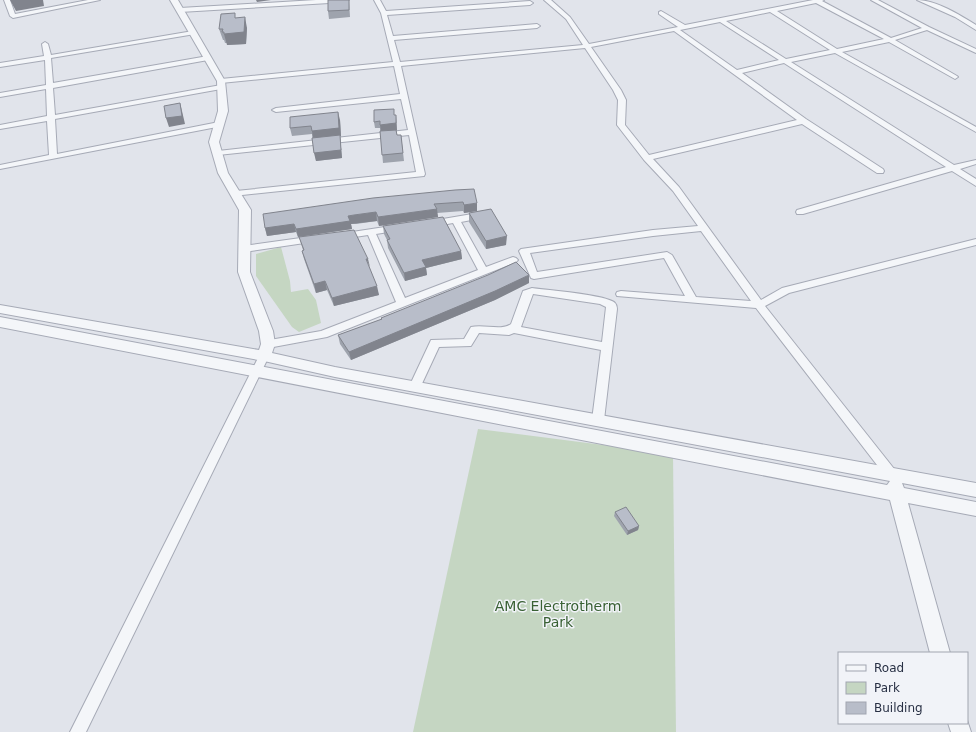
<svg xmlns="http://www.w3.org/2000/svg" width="976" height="732" viewBox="0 0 976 732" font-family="'DejaVu Sans',sans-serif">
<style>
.green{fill:#c5d6c2}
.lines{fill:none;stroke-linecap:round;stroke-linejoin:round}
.minor-casing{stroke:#a6aab6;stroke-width:2}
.tertiary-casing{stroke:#a6aab6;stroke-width:2}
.minor{fill:#f4f6f9;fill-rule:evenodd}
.tertiary{fill:#f4f6f9;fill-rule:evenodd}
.wall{fill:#9ea3ad}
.shaded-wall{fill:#81848d}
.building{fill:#b8bdc9;stroke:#81848d}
.labels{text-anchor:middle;stroke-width:3;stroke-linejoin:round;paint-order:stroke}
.near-park-label{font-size:14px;fill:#396134;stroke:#f1f3f8}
</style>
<rect width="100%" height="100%" fill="#e1e4eb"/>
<g class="green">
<path d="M281,247L290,281L291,292L308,289L316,300L321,323L299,332L292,327L256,276V254Z"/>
<path d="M478,429L673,454L676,732H413Z"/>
</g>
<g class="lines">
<defs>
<g id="minor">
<path d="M4,0H10L15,14L88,0H100L13,18L10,16Z"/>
<path d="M316,0H349L346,2L180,12L177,10L180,8Z"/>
<path d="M374,0H380L386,11L530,1L533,3L530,5L387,15L393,36L537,24L540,26L537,28L394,40L400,62L583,45L566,19L544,0H551L570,17L589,44L678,27L659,14V12L661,11L685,25L813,0H824L822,1L891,38L922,28L871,0H878L929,27L976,49V53L927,30L895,40L957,76L958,77L955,79L889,42L842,52L976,127V132L835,53L791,62L954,165L976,160V164L960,169L976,179V186L952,171L803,214H797L796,212L797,210L946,167L784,63L742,73L806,119L883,169L884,171L883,173H877L802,124L653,159L679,187L761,300L782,288L976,239V245L789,293L765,306L895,470L897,474L895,478L891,479L887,478L756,308L617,296L616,294L617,292L621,291L685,296L664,258L534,279L531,278L519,251L521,249L653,230L698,226L673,191L644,160L617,125L618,100L613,90L585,48L401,66L425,174L424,176L233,196L232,194L236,191L416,172L409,135L218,155L214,153L218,151L408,130L401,99L276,112L272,110L276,108L400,94L394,66L221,83L217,81L221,79L393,62L381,13ZM816,3L884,39L837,49L777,11ZM770,12L830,50L786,59L726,21ZM720,22L779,60L737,70L680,30ZM674,31L797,120L649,155L625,125L626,100L621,90L591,47ZM701,231L751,301L696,297L672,255L667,252L537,272L530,253L653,236Z"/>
<path d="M917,0C936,0 960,15 976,25V30L955,17Z"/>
<path d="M193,31L195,32V34L51,58L53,83L208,56L211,58L208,60L53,88L55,115L221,85L225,87L221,89L55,119L57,154L219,122H222V126L0,169V165L49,155L47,121L0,129V125L47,116L46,89L0,97V93L46,85L45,60L0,67V63L44,56L42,44L45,42L48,44L51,55Z"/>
<path d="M484,212L487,213L488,215L487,217L461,222L486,267L513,257L516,258L518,260L516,262L327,337L268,348L264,347L263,344L264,341L321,331L396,302L368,235L342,239L337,236L339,234L398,225L401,226L403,228L401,230L376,234L405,298L478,270L453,223L431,227L426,224L431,221Z"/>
<path d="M315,236L318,237L320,239L318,241L244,252L239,249L244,246Z"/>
<path d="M532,288C546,290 608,295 615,303C616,304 617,307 617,309L604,420L602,423L598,425L594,423L592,420L601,350L514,333L509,335L479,333L471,346L439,347L419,390L415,391L411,390L409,387L431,340L464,339L471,327C484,324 501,331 511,324L523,291ZM533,294L600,304L606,307L602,342L521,327Z"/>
<path d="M264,352L268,353L269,356L86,732H70L259,356L260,353Z"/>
</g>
<g id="tertiary">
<path d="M170,0H178L225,81L228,111L219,142L228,173L251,210L250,272L273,331L275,344L272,353L335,367L976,483V497L902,483L904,488L976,502V516L908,503L950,653H930L890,500L0,327V317L887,485L890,481L335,377L264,361L0,313V305L259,350L261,344L259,331L238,272L239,210L218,173L209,142L218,111L217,81Z"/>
<path d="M967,720L971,732H951L948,723H967Z"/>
</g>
</defs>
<use href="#minor" class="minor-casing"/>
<use href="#tertiary" class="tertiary-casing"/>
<use href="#minor" class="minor"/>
<use href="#tertiary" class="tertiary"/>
</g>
<g class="wall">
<path d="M349,0L350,17L329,19L328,11Z"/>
<path d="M236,18L247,28L246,44L227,45V43H225L224,40H223L219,29Z"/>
<path d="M394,115H396L397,135H401L404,161L383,163L380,128H375L374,122Z"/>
<path d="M340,120L341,136H340L342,158L316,161L312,134L292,136L290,128Z"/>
<path d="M455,190L477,211L464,213L463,211L437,213L438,217L379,226L377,221L356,224H351L352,229L298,237L296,232L267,236L265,228Z"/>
<path d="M469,213L506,245L486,249L469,222Z"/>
<path d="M383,226L461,251L462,259L426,268L427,275L405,281L388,248L387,240L384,234Z"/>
<path d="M299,237L369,267L379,295L334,306L327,290L316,293L304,259L302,251L303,250Z"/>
<path d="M529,283L495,300L351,360L340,344L338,335L381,320V318Z"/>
<path d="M615,512L639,526L638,530L627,535L614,516Z"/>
</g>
<g class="shaded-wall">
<path d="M10,0H43L44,6L16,11Z"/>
<path d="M256,0H271L257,2Z"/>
<path d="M245,17L247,28L246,44L227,45L224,34Z"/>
<path d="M180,103L182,111L185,124L169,127L166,118Z"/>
<path d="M338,112L340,120L341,136H340L342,158L316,161L314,153L313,139L312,131Z"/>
<path d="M396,115L397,130H396L397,138L381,132L380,125Z"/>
<path d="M477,203V211L464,213V205Z"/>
<path d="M437,209L438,217L379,226L378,217Z"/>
<path d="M376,212L377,221L351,224L352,229L298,237L296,229L348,216Z"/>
<path d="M294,224L296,232L267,236L265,228Z"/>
<path d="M507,236L506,245L486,249V241Z"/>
<path d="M461,251L462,259L426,268L427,275L405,281L404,273L422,260Z"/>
<path d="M366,259H368L370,267Z"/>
<path d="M529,275V283L495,300L351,360L349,352Z"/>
<path d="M325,281L327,290L316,293L314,284Z"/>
<path d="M377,286L379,295L334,306L332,298Z"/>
<path d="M639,526L638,530L627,535L628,531Z"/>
</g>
<g class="building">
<path d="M328,0H349V10L328,11Z"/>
<path d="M235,13V18L245,17L244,32L224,34V32H222L223,29H219L221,14Z"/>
<path d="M180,103L182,116L166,118L164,106Z"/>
<path d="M394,109V115H396V123L380,125V121L374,122V110Z"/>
<path d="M338,112L339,128L312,131L311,126L290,128V117Z"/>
<path d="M396,130L397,135H401L403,153L382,155L380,131Z"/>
<path d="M340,135L341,150L314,153L312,138Z"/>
<path d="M474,189L477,203L464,205L463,202L434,204L437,209L378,217L376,212L354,215L348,216L350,221L296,229L294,224L265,228L263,214L373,198L455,190Z"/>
<path d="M491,209L507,236L486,241L469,213Z"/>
<path d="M443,217L461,251L422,260L426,267L404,273L387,240L390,239L383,226Z"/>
<path d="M354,230L368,259H366L377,286L332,298L325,281L314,284L302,251L304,250L299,237Z"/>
<path d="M516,262L529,275L495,291L349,352L338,335L382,319L381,318L488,275Z"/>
<path d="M626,507L639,526L628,531L615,512Z"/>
</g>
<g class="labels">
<g class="near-park-label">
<text x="558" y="611">AMC Electrotherm<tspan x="558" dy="16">Park</tspan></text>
</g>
</g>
<rect x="838" y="652" width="130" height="72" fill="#f1f3f8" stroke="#a1a5b0"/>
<rect x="846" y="665" width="20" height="6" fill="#f4f6f9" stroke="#a1a5b0"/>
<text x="874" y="672" font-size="12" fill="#283044">Road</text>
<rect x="846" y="682" width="20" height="12" fill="#c5d6c2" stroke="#a1a5b0"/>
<text x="874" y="692" font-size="12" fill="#283044">Park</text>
<rect x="846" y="702" width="20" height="12" fill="#b8bdc9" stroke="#a1a5b0"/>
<text x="874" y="712" font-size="12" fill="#283044">Building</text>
</svg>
